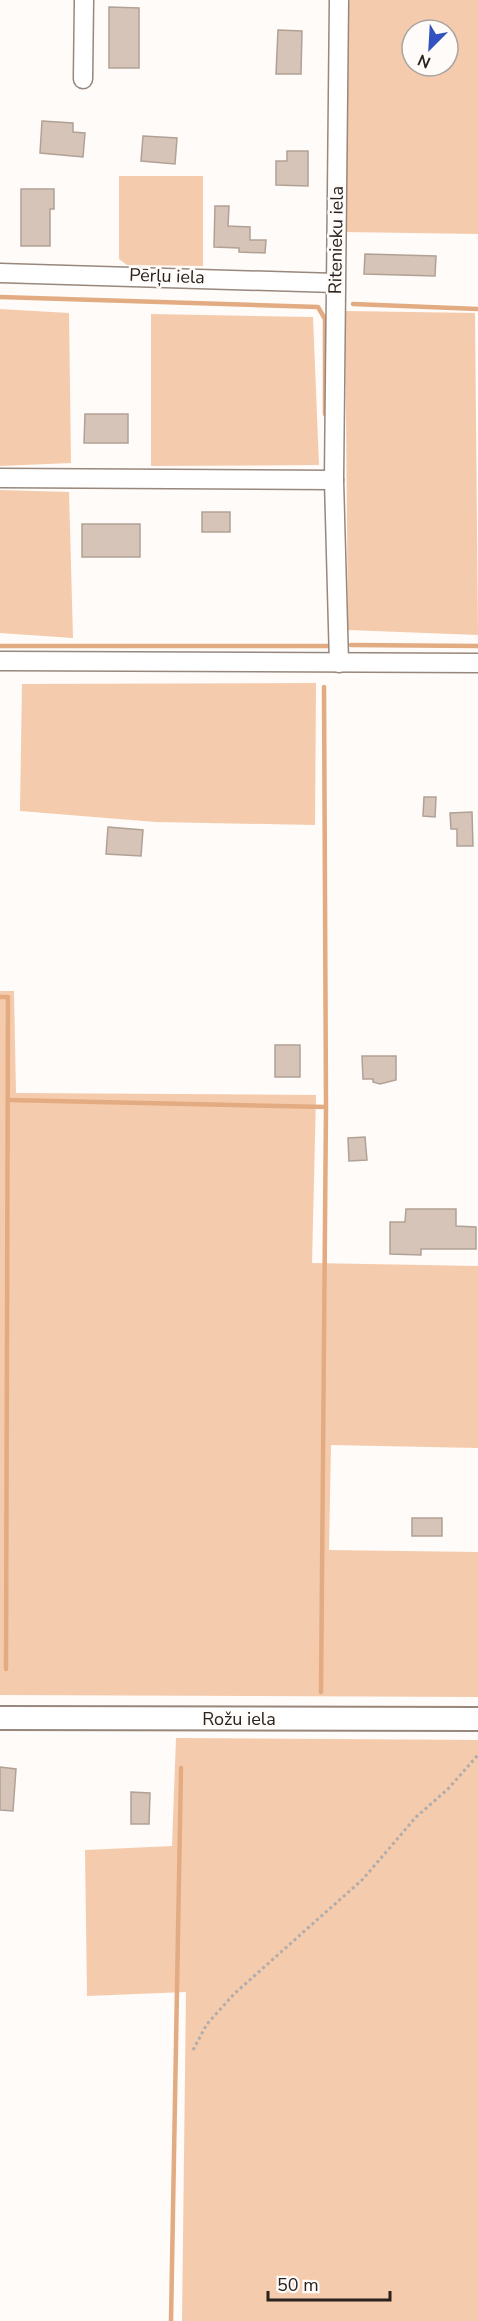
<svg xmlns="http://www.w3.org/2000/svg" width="478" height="2321" viewBox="0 0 478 2321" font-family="'Nunito Sans',sans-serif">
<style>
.green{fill:#f5cbad;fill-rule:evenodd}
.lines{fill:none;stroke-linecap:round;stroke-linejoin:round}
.stream{stroke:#e3ab81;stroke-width:4.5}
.building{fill:#d6c4b8;stroke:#b1a195;stroke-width:1.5}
.minor-casing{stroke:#97877c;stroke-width:21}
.tertiary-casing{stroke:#97877c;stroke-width:26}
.path{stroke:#b2adaa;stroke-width:3;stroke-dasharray:3 3;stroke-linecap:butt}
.minor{stroke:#fff;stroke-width:18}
.tertiary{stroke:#fff;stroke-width:22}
.labels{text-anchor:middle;stroke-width:5;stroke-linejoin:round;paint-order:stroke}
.street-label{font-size:18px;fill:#29221e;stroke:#fefbf8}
</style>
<rect width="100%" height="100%" fill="#fefbf8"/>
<g class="green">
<path d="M350,0H478V234L344,232L348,3ZM412,30H448V66H412Z"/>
<path d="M119,176H203V266L127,265L119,259Z"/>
<path d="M0,309L69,313L71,463L0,466Z"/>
<path d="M345,311L475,313L478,635L348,630Z"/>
<path d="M151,314L313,317L319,465L151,466Z"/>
<path d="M0,490L69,492L73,638L0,633Z"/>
<path d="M316,683L315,825L156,822L20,811L22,684Z"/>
<path d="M0,991H14L16,1093L316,1095L312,1263L478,1266V1448L331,1445L329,1550L478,1552V1697L0,1695Z"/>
<path d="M176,1738L478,1740V2321H182L186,1992L87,1996L85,1850L172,1846Z"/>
</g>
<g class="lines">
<g class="stream">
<path d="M0,297L318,307L325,319V414"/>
<path d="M353,304L478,309"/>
<path d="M351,645L478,646"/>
<path d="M0,646H328"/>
<path d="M0,997H8L6,1669"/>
<path d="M9,1100L326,1107"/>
<path d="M321,1692L326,1107L324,687"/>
<path d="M171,2321L181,1768"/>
</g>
</g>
<g class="building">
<path d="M109,7L139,8V68H109Z"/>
<path d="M278,30L302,31L301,74H276Z"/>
<path d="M42,121L73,123V132L85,133L83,157L40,153Z"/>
<path d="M143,136L177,138L175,164L141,161Z"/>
<path d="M287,151H308V186L276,185V161H287Z"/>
<path d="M21,189H54V209H50V246H21Z"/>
<path d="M215,206H229L228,226L250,227V240H266L265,253L239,252V248L214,247Z"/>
<path d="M365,254L436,256L435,276L364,274Z"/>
<path d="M85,414H128V443H84Z"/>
<rect x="202" y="512" width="28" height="20"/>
<rect x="82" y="524" width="58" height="33"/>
<path d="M424,797H436L435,817L423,816Z"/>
<path d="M472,812L473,846H457V829H451L450,813Z"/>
<path d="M108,827L143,830L141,856L106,854Z"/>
<rect x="275" y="1045" width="25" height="32"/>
<path d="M362,1056H396V1080L380,1084L373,1082V1079H363Z"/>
<path d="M365,1137L367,1160L349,1161L348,1138Z"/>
<path d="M406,1209H456V1226L476,1227V1249H421V1255L390,1254V1222H405Z"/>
<rect x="412" y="1518" width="30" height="18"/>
<path d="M0,1767L16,1769L13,1811L0,1810Z"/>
<path d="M131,1792L150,1793L149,1824H131Z"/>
</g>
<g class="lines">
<defs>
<g id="minor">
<path d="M83,79L84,0"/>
<path d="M0,273L335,283"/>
<path d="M0,478L334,480"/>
<path d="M0,661L478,663"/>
<path d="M339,663L334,480L339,0"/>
</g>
<path id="tertiary" d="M0,1718L478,1719"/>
</defs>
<use href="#minor" class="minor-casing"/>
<use href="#tertiary" class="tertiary-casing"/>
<path class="path" d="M193,2050L207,2024L234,1994L363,1879L416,1817L448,1789L478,1755"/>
<use href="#minor" class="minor"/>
<use href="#tertiary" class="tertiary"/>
</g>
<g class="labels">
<g class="street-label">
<text transform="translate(336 240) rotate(-89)" y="6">Ritenieku iela</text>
<text transform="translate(167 276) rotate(2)" y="6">Pērļu iela</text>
<text x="239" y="1725">Rožu iela</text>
</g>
</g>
<g transform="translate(430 48) rotate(204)"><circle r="28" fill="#fefbf8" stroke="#a9a4a1" stroke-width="1.5"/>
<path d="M0-4.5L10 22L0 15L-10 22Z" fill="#3451c2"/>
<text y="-9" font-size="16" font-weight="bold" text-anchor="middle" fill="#29221e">N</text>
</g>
<path d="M268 2291v9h122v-9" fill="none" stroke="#29221e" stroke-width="3"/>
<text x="277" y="2291" font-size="18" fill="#29221e" stroke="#fefbf8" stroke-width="4.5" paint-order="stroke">50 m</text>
</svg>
